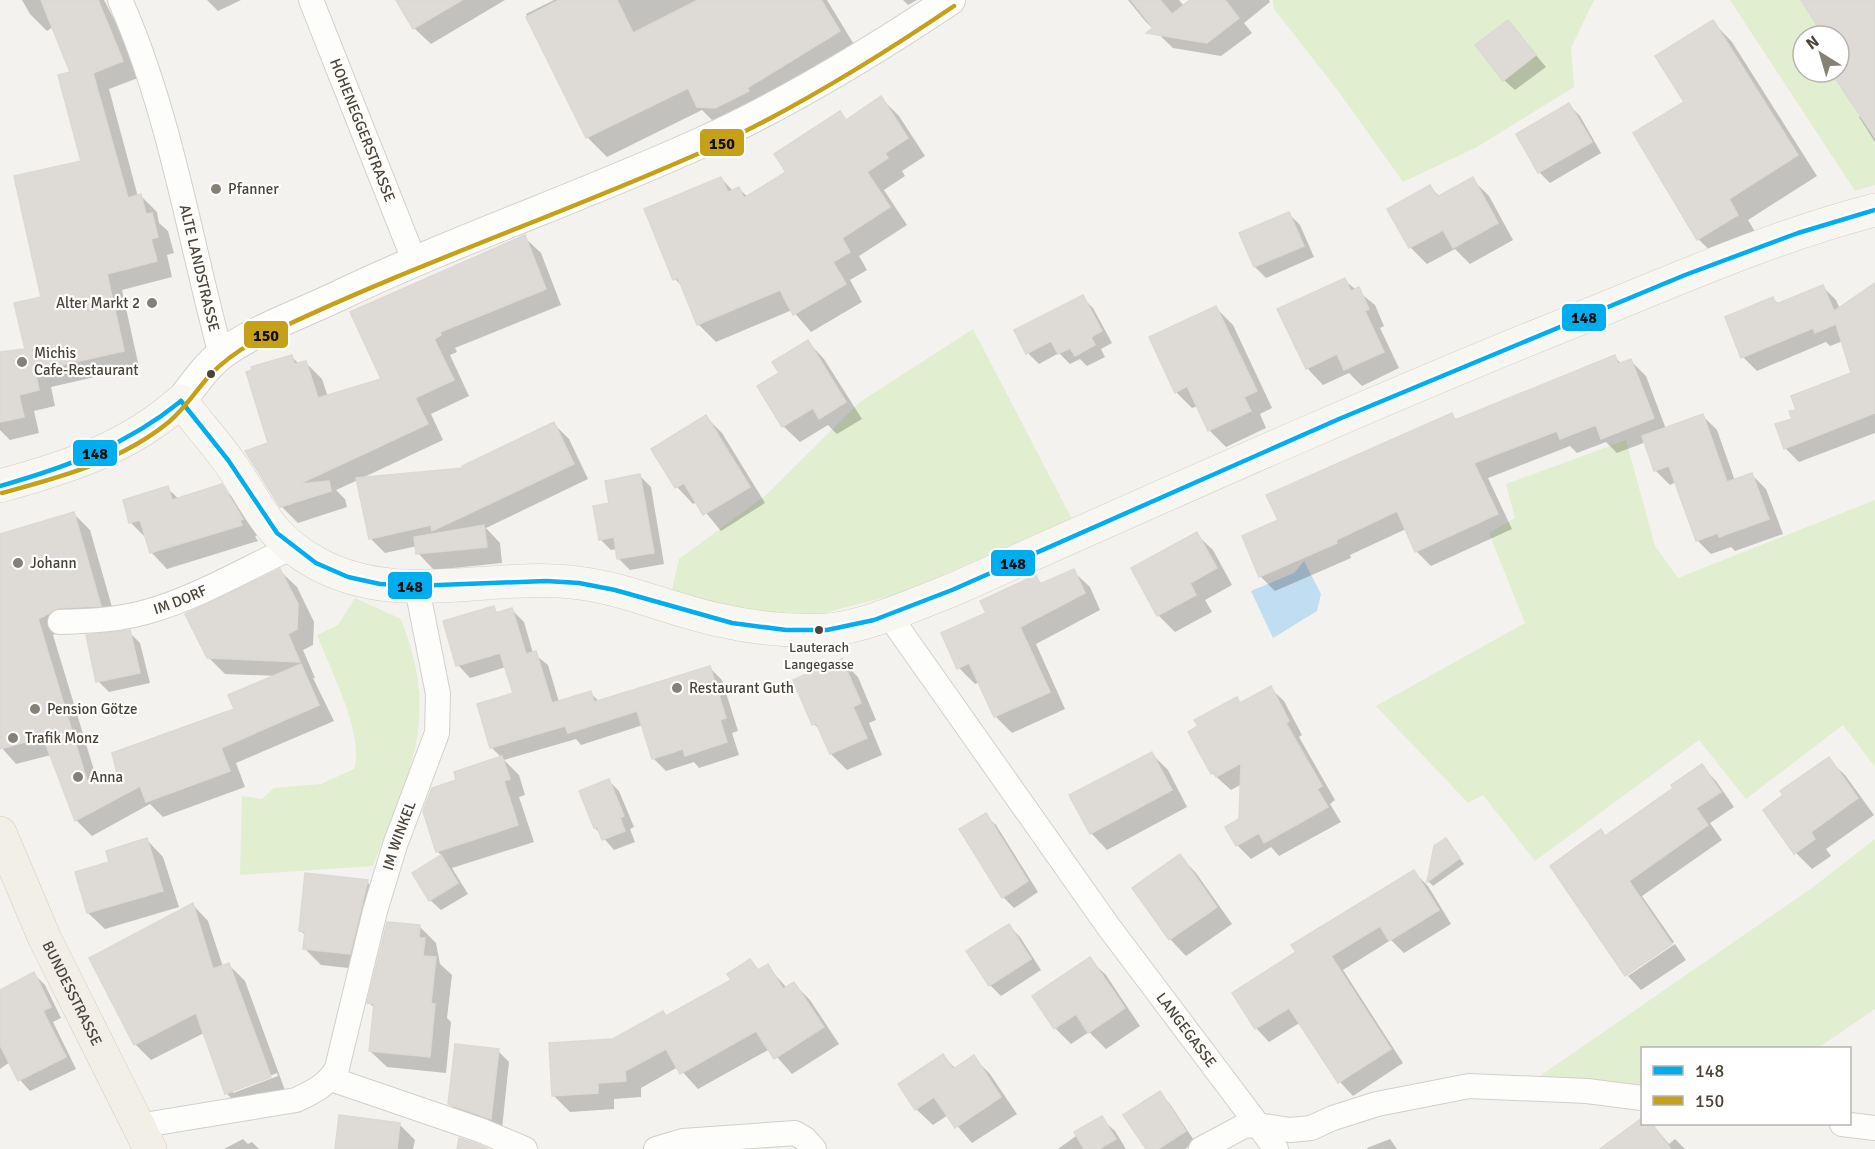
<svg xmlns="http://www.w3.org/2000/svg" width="1875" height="1149" viewBox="0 0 1875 1149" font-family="Signika,sans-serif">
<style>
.green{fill:#e1eecf;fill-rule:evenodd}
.water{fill:#c0ddf1}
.shadow{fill:#0003;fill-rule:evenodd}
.building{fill:#dedbd6;stroke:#dcd9d4;stroke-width:1.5}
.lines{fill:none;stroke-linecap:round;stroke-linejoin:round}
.minor-casing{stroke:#d2d0cb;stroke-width:26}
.tertiary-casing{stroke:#d2d0cb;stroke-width:32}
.secondary-casing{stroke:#d3cfc5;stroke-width:34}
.primary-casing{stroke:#d6cebb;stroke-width:34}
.minor{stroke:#fdfdfc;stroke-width:24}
.tertiary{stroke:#fdfdfc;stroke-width:30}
.secondary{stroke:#f7f6f1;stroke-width:33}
.primary{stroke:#f2efe6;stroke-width:33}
.bus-1-casing{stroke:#fff;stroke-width:9}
.bus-2-casing{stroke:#fff;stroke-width:9}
.bus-1{stroke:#00adef;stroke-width:4.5}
.bus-2{stroke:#c6a016;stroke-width:4.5}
.poi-dot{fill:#868178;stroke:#fff;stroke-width:2}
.bus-dot{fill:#4b4439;stroke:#fff;stroke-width:2}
.labels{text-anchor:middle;stroke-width:4.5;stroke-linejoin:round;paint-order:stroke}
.bus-label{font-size:14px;fill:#4b4439;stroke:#fff}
.street-label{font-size:15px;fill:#4b4439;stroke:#fff}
.poi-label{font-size:15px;fill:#4b4439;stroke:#fff;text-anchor:start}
.line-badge{stroke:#fff;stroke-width:2}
.pale-badge-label{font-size:16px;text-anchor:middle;font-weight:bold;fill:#111}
</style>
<rect width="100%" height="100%" fill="#f4f2ee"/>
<g class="green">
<path d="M1273,0H1594L1571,48L1574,87L1477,147L1403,182L1339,92L1274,9Z"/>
<path d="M1730,0H1875V185L1855,191ZM1803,36H1839V72H1803Z"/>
<path d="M973,329L1072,519L901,593L812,616L742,612L672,590L679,559L766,495L860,402Z"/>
<path d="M1626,440L1655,546L1678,578L1875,500V767L1843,725L1746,799L1699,740L1535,861L1483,795L1468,803L1376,706L1525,623L1489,533L1515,518L1506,484Z"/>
<path d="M355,598L401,619C441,720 409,772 373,866L240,875L242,796L262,799L274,788L321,784L354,769C365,735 330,669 317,635L338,625Z"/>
<path d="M1875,839V1009L1818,1048H1642V1088L1537,1078L1812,888Z"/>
</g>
<path class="water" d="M1304,561L1321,594L1317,611L1273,638L1251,591L1294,573Z"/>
<g class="shadow">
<path d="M22,0H104L116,23L138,78L109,89L138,197L141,196L157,212L159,223L168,231L174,253L167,255L172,277L122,290L139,367L51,387L55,406L34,411L39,433L10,440L0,430V357L26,350L83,162L72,73L53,27L47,31L30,14Z"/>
<path d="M207,0H241L218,11Z"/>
<path d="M398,0H505L431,44L414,28Z"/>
<path d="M554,0H827L858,51L718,126L702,110L607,157L587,137L526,14Z"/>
<path d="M903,0H917L908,5Z"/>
<path d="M1128,0H1179L1184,6L1192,0H1269L1270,2L1244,23L1252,33L1221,56L1173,48L1146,22Z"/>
<path d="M1803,0H1875V142L1859,117L1861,115L1833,72H1839V36H1826Z"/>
<path d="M1508,22L1546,67L1515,90L1504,80Z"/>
<path d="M1713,22L1732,42L1817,176L1748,220L1757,235L1718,258L1698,239L1686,103Z"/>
<path d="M881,98L899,116L925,156L902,171L905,176L884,190L907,225L859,256L867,270L850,280L862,302L811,332L792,310L716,342L698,324L683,287L675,279L721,178L733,191L739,189L748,197L788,172L840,113L847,120Z"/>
<path d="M1569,105L1580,116L1601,153L1550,183L1539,172Z"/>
<path d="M1472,179L1489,196L1513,240L1470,264L1455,249L1427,264L1410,247L1389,209L1430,187L1440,197Z"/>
<path d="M1289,214L1300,225L1314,257L1266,278L1255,267L1241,234Z"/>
<path d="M524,237L541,253L561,305L455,348L457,352L450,355L469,396L431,414L443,440L360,479L465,469L554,424L569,439L588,479L486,528L500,543L502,563L434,570L418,553L417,546L385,553L370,538L358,480L336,490L345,499L347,507L298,523L281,506L270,444L291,356L299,364L305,362L322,379L328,397L383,380Z"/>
<path d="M1344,280L1375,305L1384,326L1380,328L1399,368L1362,386L1349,373L1323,385L1307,368Z"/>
<path d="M1822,286L1836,300L1840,309L1875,286V433L1799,462L1785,448L1798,411L1853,374L1843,341L1830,346L1826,342L1757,371L1743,357L1773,298L1779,305Z"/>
<path d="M1082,297L1093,308L1112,343L1101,349L1105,357L1087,366L1080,359L1070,364L1059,353L1039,364L1028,353Z"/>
<path d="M1216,308L1233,325L1272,408L1260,414L1266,428L1226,447L1209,430L1198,406L1192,408L1176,392Z"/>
<path d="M808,342L824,359L862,419L837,434L828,425L800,442L783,426L781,373Z"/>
<path d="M1614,357L1622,364L1631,361L1646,376L1666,429L1703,416L1717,430L1735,481L1752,475L1766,489L1783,534L1735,551L1731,547L1711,554L1697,540L1676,482L1670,485L1655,470L1646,442L1617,453L1606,442L1577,453L1570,446L1488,478L1512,529L1431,566L1416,551L1406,529L1350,555L1351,558L1275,591L1260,576L1280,521L1452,415L1458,421Z"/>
<path d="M706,417L722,433L765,503L721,531L697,502L693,504L677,487L653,450Z"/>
<path d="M640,476L651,487L664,564L630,570L619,559L617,549L611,550L600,539L611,504Z"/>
<path d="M221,486L238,503L258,535L255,536L258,541L167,569L151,552L147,539L131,523L124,501L167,488L179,499Z"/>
<path d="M74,514L90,530L116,621L75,623L53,635L97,780L119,774L236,710L277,676L225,674L208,657L280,571L297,587L314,622L313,645L303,650L315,678H313L334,721L236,763L245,787L163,817L150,804L92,836L76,820L51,755L16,764L0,746V536Z"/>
<path d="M1196,534L1213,550L1232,585L1205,600L1212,612L1175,632L1158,615L1133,569Z"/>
<path d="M1073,571L1090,587L1100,610L1036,644L1065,709L1012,733L995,716L980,682L975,684L959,668L988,614L1035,577L1043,585Z"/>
<path d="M493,608L499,614L512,610L524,622L533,653L548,665L559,702L590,693L600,702L709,667L722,680L738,731L732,733L739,755L699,768L694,762L666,771L653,758L643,725L581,745L576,739L504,760L519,775L525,795L519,797L534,842L452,868L468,894L441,910L430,900L414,873L442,856L437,851L458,781L502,758L491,747L515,694L506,667L470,678L458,665Z"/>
<path d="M129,632L140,643L150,683L109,692L98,681Z"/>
<path d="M841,660L858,677L876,720L869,723L882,755L847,770L831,754L821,731L814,724Z"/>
<path d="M1270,688L1284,701L1302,735L1299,737L1335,800L1330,804L1341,822L1279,856L1271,847L1251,859L1237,845L1242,784L1231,790L1212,773L1237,699L1241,704Z"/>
<path d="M1151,753L1168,770L1187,807L1107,850L1091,833Z"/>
<path d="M1828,759L1845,775L1874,815L1826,849L1831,856L1812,869L1796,853L1765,810Z"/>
<path d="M1702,766L1716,781L1734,807L1710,823L1722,840L1642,896L1674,942L1627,973V976L1552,867L1601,831L1606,837L1675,789Z"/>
<path d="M608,780L619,791L634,827L630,829L635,842L614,850L595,828Z"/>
<path d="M985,815L996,825L1038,892L1014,908L1003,897Z"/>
<path d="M147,840L163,857L179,907L105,929L88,913L111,863Z"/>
<path d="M1446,840L1464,864L1433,886L1428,881L1436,847Z"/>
<path d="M1180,856L1196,873L1232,924L1186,956L1170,939L1134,889Z"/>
<path d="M1414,872L1428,886L1451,924L1404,953L1391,940L1343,970L1403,1063L1353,1096L1340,1082L1301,1022L1269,1042L1256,1028L1298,953Z"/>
<path d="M367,882L384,898L366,970L321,965L304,948L306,936L300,930Z"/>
<path d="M193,905L208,921L223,967L229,965L245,981L286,1093L242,1109L226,1093L204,1033L151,1060L135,1044ZM277,1073L278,1076L233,1093V1090Z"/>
<path d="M1009,926L1020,937L1041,970L1001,996L990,985Z"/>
<path d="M420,927L436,943L440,964L452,975L447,1018L451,1022L446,1073L387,1067L370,1051L375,1008L369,1003Z"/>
<path d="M1675,944L1686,960L1641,990L1628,976Z"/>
<path d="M1089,959L1106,975L1140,1026L1106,1049L1089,1032L1071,1044L1055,1028Z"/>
<path d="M750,961L760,971L767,966L787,988L794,984L810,1000L839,1044L792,1074L770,1049L698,1089L678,1067L641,1088V1097L614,1099V1109L570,1112L553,1095L614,1041L667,1018L733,981Z"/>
<path d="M34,974L45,985L61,1018L53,1022L76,1069L30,1091L20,1080L10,1062L0,1069V992Z"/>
<path d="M498,1051L509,1062L502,1129L461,1115L450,1104Z"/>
<path d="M943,1056L956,1069L973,1057L990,1074L1017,1114L972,1143L948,1115L933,1125L916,1109Z"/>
<path d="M1159,1093L1170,1104L1195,1142L1185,1149H1147Z"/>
<path d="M1101,1118L1115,1131L1126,1149H1058Z"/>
<path d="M1642,1120V1124H1652L1669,1144L1675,1139L1685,1149H1611L1619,1137Z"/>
<path d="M400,1125L415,1140L413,1149H336Z"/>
<path d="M243,1139L248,1144L252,1142L259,1149H224Z"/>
<path d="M1390,1139L1397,1149H1367V1148Z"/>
</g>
<g class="building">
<path d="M41,0H98L123,61L93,73L128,198L141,194L146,214L152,213L158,237L151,239L157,261L107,274L124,351L35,371L39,390L19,395L24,417L0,422V352L25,349L14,303L41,297L14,176L81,161L58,75L70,72Z"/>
<path d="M396,0H462L413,29Z"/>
<path d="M559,0H617L633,33L698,0H821L840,31L747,88L749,91L715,108L697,107L688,88L586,138L526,17Z"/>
<path d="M1131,0H1160L1172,14L1190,0H1225L1239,18L1207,43L1146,33L1153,28Z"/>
<path d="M1801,0H1875V138L1831,72H1839V36H1824Z"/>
<path d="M1508,20L1536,55L1503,81L1475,45Z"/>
<path d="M1713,20L1798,155L1729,199L1738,215L1697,240L1633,133L1684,102L1655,56Z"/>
<path d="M881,96L908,138L885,153L888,158L867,172L890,207L842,238L850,252L833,262L846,284L793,315L780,290L697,325L678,278L673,280L644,209L721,177L728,192L739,187L744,198L786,172L774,154L840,111L846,120Z"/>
<path d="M1569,103L1592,142L1538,173L1516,134Z"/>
<path d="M1473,177L1498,223L1453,248L1443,230L1409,248L1387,209L1430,185L1437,197Z"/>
<path d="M1289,212L1304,246L1254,267L1239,233Z"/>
<path d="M525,235L546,289L440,332L441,335L434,339L454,380L415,398L428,424L299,484L329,481L331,491L280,507L245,451L268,443L246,372L252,370L251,367L292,355L294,364L306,361L318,398L381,379L350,312Z"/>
<path d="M1345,278L1351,291L1359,287L1369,309L1365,311L1384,352L1344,370L1337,354L1306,369L1277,309Z"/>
<path d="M1875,283V413L1784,449L1775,424L1792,419L1789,411L1796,410L1791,396L1851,373L1836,324L1815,333L1813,328L1741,358L1725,317L1773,297L1776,304L1823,285L1834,311Z"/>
<path d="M1083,295L1102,331L1091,337L1095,345L1075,356L1070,348L1058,354L1051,341L1026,354L1014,330Z"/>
<path d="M1216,306L1257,391L1244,397L1251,411L1208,431L1187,386L1175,393L1149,337Z"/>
<path d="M808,340L846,402L819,419L813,408L782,427L757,386L779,373L772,362Z"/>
<path d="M1615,355L1618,364L1631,359L1654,418L1601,439L1596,425L1560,439L1557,431L1474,463L1498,514L1415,552L1397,511L1336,540L1337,543L1259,577L1242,536L1278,520L1266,495L1452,413L1455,420Z"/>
<path d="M1703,414L1727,482L1752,473L1769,519L1719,537L1718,533L1696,541L1669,466L1654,471L1642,436Z"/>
<path d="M706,415L750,487L703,515L684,483L675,488L651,449Z"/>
<path d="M554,422L574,464L432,531L431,525L369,539L356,478L463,468L462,466Z"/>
<path d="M640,474L654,553L617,559L614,537L599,540L593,506L609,503L605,481Z"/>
<path d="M222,484L243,519L240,520L242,525L150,553L140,520L129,523L123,500L168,486L172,500Z"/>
<path d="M74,512L101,606L59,608L38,619L87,781L117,773L112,753L234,709L228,695L301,664L319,705L221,748L230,771L146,802L140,786L75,821L43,737L0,749V534Z"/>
<path d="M484,525L487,547L416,554L414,537Z"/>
<path d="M1197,532L1217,568L1190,583L1196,595L1157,616L1131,568Z"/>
<path d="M280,569L298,604L297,629L288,634L300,662L207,658L185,614Z"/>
<path d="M1074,569L1085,593L1020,627L1050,692L994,717L969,663L957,669L941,633L986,613L980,601L1036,575L1040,584Z"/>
<path d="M494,606L496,613L512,608L526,654L536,651L552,703L591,691L594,702L710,666L726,718L720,720L727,742L685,756L683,749L652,759L637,711L568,733L565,726L490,748L477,704L513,693L500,653L456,666L443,621Z"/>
<path d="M130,630L140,673L96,682L86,635Z"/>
<path d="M842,659L861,703L853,707L867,738L830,754L816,723L812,725L793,680Z"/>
<path d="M1271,686L1289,721L1286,723L1322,786L1317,789L1328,807L1264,843L1259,833L1236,846L1225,827L1239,819L1241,763L1216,777L1214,772L1211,774L1188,732L1198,726L1194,720L1237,697L1240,703Z"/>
<path d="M1152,752L1172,790L1090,834L1069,795Z"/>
<path d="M502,756L510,779L504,781L518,825L436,852L423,811L432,788L456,780L454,772Z"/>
<path d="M1829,757L1858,798L1811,832L1815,839L1794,854L1763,810L1783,795L1780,791Z"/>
<path d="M1702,764L1721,792L1696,808L1708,825L1629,881L1672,944L1625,976L1550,866L1601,829L1605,836L1673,788L1671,785Z"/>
<path d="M609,779L624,816L620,818L625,831L602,840L597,827L594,828L579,791Z"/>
<path d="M986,813L1028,881L1002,898L959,829Z"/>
<path d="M147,838L163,891L87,913L75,872L109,862L106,851Z"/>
<path d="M1446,838L1460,858L1427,882L1434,846Z"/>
<path d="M1180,854L1217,907L1169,940L1132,888Z"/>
<path d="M441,855L458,883L429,901L412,873Z"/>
<path d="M1414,870L1439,910L1389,941L1380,926L1331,956L1391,1049L1338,1083L1289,1008L1255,1029L1232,993L1296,952L1291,945Z"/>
<path d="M305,873L368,880L350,954L303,949L305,932L299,931Z"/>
<path d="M193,903L213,969L229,963L271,1077L225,1094L196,1013L134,1045L89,958Z"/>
<path d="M387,922L420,925L419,938H425L423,956L436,957L431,1003L435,1004L430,1057L369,1051L374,1004L367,1003Z"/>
<path d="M1009,924L1031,959L989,986L966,951Z"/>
<path d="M1090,957L1125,1008L1088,1033L1076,1014L1054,1029L1032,996Z"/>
<path d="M750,959L758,970L768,964L783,989L794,982L824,1027L774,1059L756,1031L680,1074L666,1049L625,1071L626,1081L598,1083V1093L552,1096L549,1043L613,1039L663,1011L666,1016L731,980L727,974Z"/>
<path d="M34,972L51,1007L43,1011L66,1057L18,1081L0,1045V990Z"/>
<path d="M455,1044L499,1049L491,1119L448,1104Z"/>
<path d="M943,1054L953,1069L974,1055L1001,1097L955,1128L934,1097L915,1110L898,1084Z"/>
<path d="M1160,1091L1186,1131L1158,1149H1146L1123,1115Z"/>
<path d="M339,1115L400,1123L397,1149H335Z"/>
<path d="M1102,1116L1116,1139L1099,1149H1084L1074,1132Z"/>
<path d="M1642,1118V1124H1652L1671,1149H1600Z"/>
<path d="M459,1138L475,1143L488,1149H457Z"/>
</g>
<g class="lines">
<defs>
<g id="minor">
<path id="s1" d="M120,0C170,112 189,237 221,355"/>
<path id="s2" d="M311,0L414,260"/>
<path id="s3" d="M888,614L1108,926L1276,1149"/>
<path id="s4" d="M60,622C89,621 118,620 146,612C197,598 245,569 293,547"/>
<path d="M331,1079L480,1130L525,1149"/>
<path d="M1842,1124L1875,1128"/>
<path id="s5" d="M138,1126L296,1100C313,1092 328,1085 337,1068L375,911L395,845L437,733L438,694L417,588"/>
<path d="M656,1149L683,1141L795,1133L805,1139L814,1149"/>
<path d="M1201,1149L1244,1126L1257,1125L1290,1130L1311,1128L1333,1118L1377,1104L1469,1086L1587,1091L1642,1098"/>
</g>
<path id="tertiary" d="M181,401C194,384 206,366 223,353C257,329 298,315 336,297C457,239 585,196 707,140C792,101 872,52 950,0"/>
<path id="secondary" d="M0,486C68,467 127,449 181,401C198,424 218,445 234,469C261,510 269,537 316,563C400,609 490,571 579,583C627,589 672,610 719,620C754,628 791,632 827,630C866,627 915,604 952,590C1159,498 1364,405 1574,321C1673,281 1771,237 1875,210"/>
<g id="primary">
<path id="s6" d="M0,833L45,939L150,1149"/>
</g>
</defs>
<use href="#minor" class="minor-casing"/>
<use href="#tertiary" class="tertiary-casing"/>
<use href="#secondary" class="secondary-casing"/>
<use href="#primary" class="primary-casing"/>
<use href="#minor" class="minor"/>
<use href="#tertiary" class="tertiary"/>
<use href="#secondary" class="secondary"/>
<use href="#primary" class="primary"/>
<defs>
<g id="bus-1">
<path d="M181,401L228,460L277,533L316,563L348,577L380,584L413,586L546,581L579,583L615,590L732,623L786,630H827L874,620L952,590L1339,419L1685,275L1798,233L1875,210"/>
<path d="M0,486C67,467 127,445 181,401"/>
</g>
<path id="bus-2" d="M2,493C61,477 122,461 170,421C185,408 196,391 209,376C225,359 245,346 266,335C411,265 564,214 711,148C796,108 876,59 954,6"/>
</defs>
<use href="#bus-1" class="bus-1-casing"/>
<use href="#bus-2" class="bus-2-casing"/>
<use href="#bus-1" class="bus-1"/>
<use href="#bus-2" class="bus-2"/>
</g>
<g class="poi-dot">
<circle cx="216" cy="189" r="6"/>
<circle cx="152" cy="303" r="6"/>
<circle cx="22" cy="362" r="6"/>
<circle cx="18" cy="563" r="6"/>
<circle cx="677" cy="688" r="6"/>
<circle cx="35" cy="709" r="6"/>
<circle cx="13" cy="738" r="6"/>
<circle cx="78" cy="777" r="6"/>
</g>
<g class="bus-dot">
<circle cx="211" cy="374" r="5"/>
<circle cx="819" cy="630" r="5"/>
</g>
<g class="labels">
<g class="bus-label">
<text x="819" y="652">Lauterach<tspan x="819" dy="17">Langegasse</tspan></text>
</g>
<g class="street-label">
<text dy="5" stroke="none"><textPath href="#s2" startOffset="140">HOHENEGGERSTRASSE</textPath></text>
<text dy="5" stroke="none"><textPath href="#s1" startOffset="280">ALTE LANDSTRASSE</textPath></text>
<text dy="5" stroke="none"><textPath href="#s4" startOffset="123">IM DORF</textPath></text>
<text dy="5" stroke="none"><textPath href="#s5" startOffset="454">IM WINKEL</textPath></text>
<text dy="5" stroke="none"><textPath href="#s6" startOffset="176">BUNDESSTRASSE</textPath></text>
<text dy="5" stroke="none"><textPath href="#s3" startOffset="512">LANGEGASSE</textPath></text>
</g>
<g class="poi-label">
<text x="228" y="194">Pfanner</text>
<text x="140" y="308" text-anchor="end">Alter Markt 2</text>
<text x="34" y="358">Michis<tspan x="34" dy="17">Cafe-Restaurant</tspan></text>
<text x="30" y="568">Johann</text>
<text x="689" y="693">Restaurant Guth</text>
<text x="47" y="714">Pension Götze</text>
<text x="25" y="743">Trafik Monz</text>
<text x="90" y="782">Anna</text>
</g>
</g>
<g class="line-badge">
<rect x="699" y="128" width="46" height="29" rx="6" fill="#c6a016"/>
<rect x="1561" y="303" width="46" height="29" rx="6" fill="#00adef"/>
<rect x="243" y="320" width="46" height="29" rx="6" fill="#c6a016"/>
<rect x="72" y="439" width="46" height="28" rx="6" fill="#00adef"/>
<rect x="990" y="549" width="46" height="28" rx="6" fill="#00adef"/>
<rect x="387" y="571" width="46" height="29" rx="6" fill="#00adef"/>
</g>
<g class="pale-badge-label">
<text x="722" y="149">150</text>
<text x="1584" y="323">148</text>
<text x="266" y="341">150</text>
<text x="95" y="459">148</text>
<text x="1013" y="569">148</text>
<text x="410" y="592">148</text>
</g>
<rect x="1641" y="1047" width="210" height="78" fill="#ffffff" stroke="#b7b4b0" stroke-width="1.5"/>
<rect x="1653" y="1066" width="30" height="9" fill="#00adef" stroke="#b7b4b0" stroke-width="1.5"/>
<text x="1695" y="1077" font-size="18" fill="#4b4439">148</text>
<rect x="1653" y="1096" width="30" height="9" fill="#c6a016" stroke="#b7b4b0" stroke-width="1.5"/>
<text x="1695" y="1107" font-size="18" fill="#4b4439">150</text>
<g transform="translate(1821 54) rotate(323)"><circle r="28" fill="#ffffff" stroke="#b7b4b0" stroke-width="1.5"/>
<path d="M0-4.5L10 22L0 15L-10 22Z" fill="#868178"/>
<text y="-9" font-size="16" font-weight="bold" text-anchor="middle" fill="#4b4439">N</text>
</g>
</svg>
